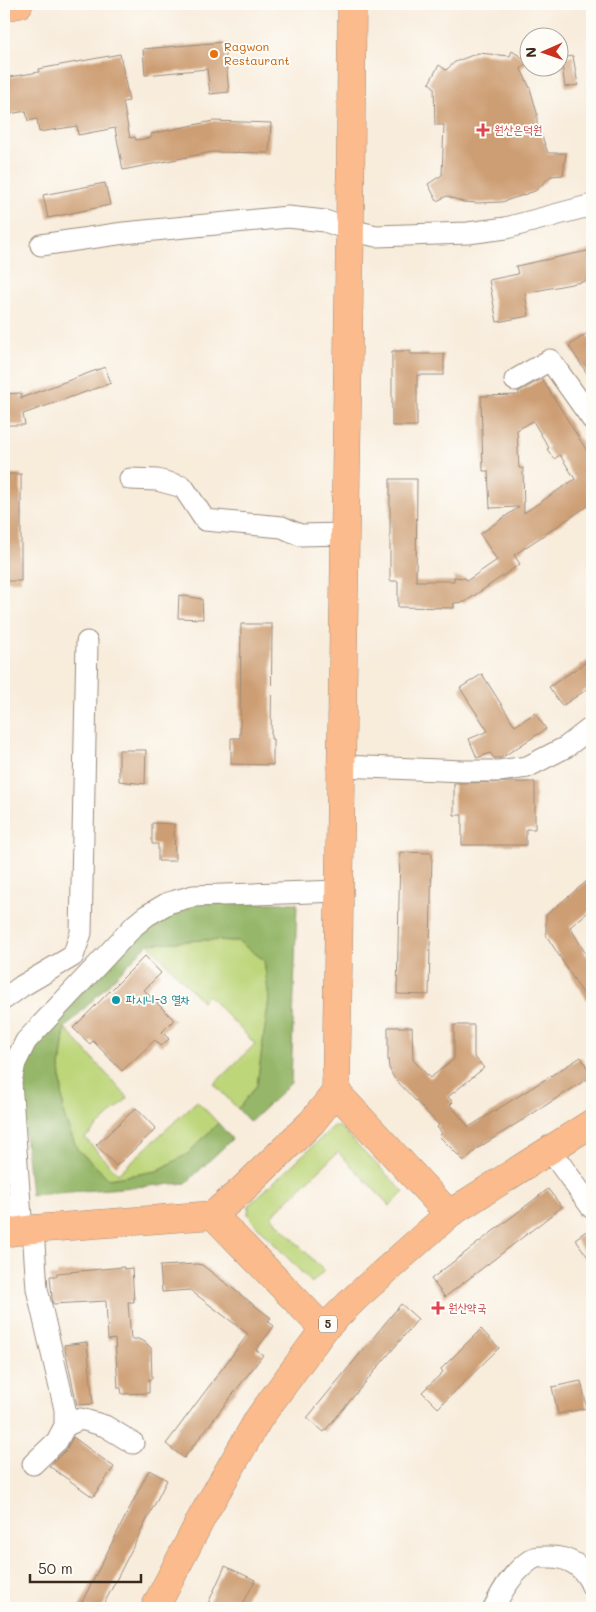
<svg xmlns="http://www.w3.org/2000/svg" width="596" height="1612" viewBox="0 0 596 1612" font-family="Mali,'Poor Story',sans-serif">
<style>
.green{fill:#bdd67a;stroke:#7c804c}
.forest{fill:#96b76a;stroke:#687044}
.building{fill:#cd9e73;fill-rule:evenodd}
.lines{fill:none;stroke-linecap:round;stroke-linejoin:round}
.minor-casing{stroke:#9a8b7c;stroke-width:23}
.major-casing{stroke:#9a8b7c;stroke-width:29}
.highway-casing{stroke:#9a8b7c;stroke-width:29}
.minor{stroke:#fff;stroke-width:21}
.major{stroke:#fbbb8c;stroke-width:28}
.highway{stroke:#fbbb8c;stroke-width:28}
.food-dot{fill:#e8710a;stroke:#fdfcf7;stroke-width:2}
.health-dot{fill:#e0444e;stroke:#fdfcf7;stroke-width:2}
.culture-dot{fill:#0f9aa8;stroke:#fdfcf7;stroke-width:2}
.labels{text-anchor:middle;stroke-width:4;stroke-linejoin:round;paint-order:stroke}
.shield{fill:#fdfcf7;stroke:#75695f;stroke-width:1}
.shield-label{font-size:11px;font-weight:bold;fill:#3b2a1e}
.food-label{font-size:12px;fill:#c56008;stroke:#fdfcf7;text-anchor:start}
.health-label{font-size:12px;fill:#be3a42;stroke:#fdfcf7;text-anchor:start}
.culture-label{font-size:12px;fill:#0d838f;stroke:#fdfcf7;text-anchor:start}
</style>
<rect width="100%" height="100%" fill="#fdfcf7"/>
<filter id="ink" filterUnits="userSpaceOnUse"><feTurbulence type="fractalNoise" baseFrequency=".02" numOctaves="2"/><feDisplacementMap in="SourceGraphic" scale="10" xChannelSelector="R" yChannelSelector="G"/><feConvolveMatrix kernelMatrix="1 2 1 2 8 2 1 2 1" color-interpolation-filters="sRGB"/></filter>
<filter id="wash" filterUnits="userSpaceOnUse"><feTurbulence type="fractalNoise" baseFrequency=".0096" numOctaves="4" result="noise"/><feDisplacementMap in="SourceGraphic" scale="20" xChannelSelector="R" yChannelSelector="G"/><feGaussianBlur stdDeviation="1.12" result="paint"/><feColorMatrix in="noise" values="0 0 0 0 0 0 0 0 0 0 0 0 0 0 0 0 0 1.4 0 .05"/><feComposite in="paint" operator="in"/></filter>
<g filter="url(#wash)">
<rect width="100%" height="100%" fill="#f8ecdb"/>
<g class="green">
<path d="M202,940L238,941L264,960L269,999L257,1085L238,1109L214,1084L255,1044L208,995L202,1001L148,944Z"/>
<path d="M65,1028L128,1098L85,1138L118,1174L197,1101L218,1123L189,1153L157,1171L109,1179L77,1149L64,1116L60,1066Z"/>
<path d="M334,1126L340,1127L404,1192L390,1206L338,1152L271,1216L324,1271L312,1283L254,1223L248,1214L249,1205Z"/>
</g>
<path class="forest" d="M196,903H297L291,1083L250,1122L238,1109L257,1085L269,999L264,960L238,941L202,940L148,944L65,1028L60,1066L64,1116L77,1149L109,1179L157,1171L189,1153L218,1123L232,1139L186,1183L31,1195L20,1082L31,1045L147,922Z"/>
<g id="blocks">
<g class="building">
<path d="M224,42L229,92L210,94L207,69L145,75L143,49Z"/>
<path d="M512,51L528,61L521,69L530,88L537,113V123L548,153H566L563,175L551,176L535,191L502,202L478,203L463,202L447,196L437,201L428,184L442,175L444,125H435L434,87L429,83L439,65L446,70L455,62L478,53L510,56Z"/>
<path d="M120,54L129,101L123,102L130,138L135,137L136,140L151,138V134L213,121L271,123L269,153L212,152L123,170L115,128L78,135L77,126L39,132L37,119L28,121L26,111L4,115V78L39,72V69Z"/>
<path d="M573,56L578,85L565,87L561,58Z"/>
<path d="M105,183L110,205L48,218L43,195Z"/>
<path d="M592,250V280L525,293L529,316L497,322L489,280L518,274L516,266Z"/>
<path d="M587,333L592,341V381L569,346Z"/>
<path d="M392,351H410V354H444V375H417V426H392Z"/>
<path d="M105,367L111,383L23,414L25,425H4V394L21,393V398Z"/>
<path d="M542,379L592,459V503L514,555L520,564L465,602L454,603V608L398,607V581H390V479H417L416,581H454V577L464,578L468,580L497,560L480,534L519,507L490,508L488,471H483L481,396L520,395L518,392ZM533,421L549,448L547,449L554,459L560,455L575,479L524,513L523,468H519L517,430Z"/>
<rect x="4" y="474" width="17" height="107"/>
<path d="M179,595L202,599L203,619L178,618Z"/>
<path d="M241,624H272L271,739H273V765L231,764V738H240Z"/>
<path d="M592,658V686L562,706L549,687Z"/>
<path d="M482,674L515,726L535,713L546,729L501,758H494L490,753L477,758L469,739L488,731L460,688Z"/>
<path d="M119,750H146L145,784L119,781Z"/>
<path d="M510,782H535V829H526V845H462V815H454V783Z"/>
<path d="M152,823L174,824L175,861H158V844H152Z"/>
<path d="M400,852L432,853L429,995L397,994Z"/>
<path d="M592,877V909L570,927L587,956L592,953V1008L546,935V915Z"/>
<path d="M145,956L161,973L144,990L174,1020L162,1032L169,1039L161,1046L155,1040L122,1071L93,1041L90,1044L73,1028Z"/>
<path d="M454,1025H474V1056L484,1068L448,1097L453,1102L450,1105L469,1127L581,1057L592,1076L478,1148L464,1161L439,1136L442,1133L437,1127L439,1125L394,1078L389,1068L388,1058V1027H412L413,1060L430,1078L454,1059Z"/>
<path d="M136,1108L156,1129L116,1166L96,1145Z"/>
<path d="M548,1189L562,1207L445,1297L431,1279Z"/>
<path d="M592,1227V1263L575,1239Z"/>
<path d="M197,1264L202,1265L271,1318L268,1321L274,1326L256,1350L263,1355L184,1458L166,1444L248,1334L190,1290L162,1292L160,1266Z"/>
<path d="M124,1267V1269L132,1268L134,1302H128L131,1339H138L145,1342L151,1348L152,1379H149V1393L122,1394L121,1388H118L115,1339L108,1340L106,1301L53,1304L52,1298L50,1276H57V1273Z"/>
<path d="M401,1304L418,1319L324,1432L307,1418Z"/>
<path d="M481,1329L499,1348L438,1408L422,1392L443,1372L441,1369Z"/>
<path d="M87,1342L93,1404L77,1405L64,1345Z"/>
<path d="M581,1381L587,1408L558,1414L552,1387Z"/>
<path d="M73,1437L114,1467L93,1497L49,1466L66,1450Z"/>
<path d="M149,1470L167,1480L102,1608H79Z"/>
<path d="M225,1566L255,1580L241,1608H206Z"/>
</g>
</g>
</g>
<g filter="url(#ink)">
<use href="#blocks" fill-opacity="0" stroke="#9a8b7c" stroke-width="1"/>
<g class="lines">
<defs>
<g id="minor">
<path d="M41,245L124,233L288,217L325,221L350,230L376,236L468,233L506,228L592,205"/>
<path d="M515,380L550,360L592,419"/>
<path d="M130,479L157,480L183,487L205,520L282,527L300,535L345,534"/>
<path d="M342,766L463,771H499L527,767L566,747L592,727"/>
<path d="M4,999L22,986L73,956L81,933L87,642"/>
<path d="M550,1150L592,1208"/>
<path d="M22,1231L11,1082L15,1063L26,1041L135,925L146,916L168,903L193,896L340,891"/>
<path d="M65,1426L81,1419L105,1426L133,1443"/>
<path d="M33,1464L57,1441L65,1426V1409L37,1289L33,1229"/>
<path d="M494,1608C502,1590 514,1571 532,1559C536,1556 542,1557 547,1557C569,1556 584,1566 592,1586"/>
</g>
<g id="major">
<path d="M4,7L19,4"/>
<path d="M336,1092L449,1214"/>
<path d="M213,1215L324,1329"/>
<path d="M4,1233L33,1229L213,1215L243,1189L312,1122L336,1092L350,230L352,4"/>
</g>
<path id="highway" d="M155,1608L203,1515L259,1418L324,1329L356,1297L449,1214L592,1123"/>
</defs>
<use href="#minor" class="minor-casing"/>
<use href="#major" class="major-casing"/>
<use href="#highway" class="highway-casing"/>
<use href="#minor" class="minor"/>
<use href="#major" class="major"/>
<use href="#highway" class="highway"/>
</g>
</g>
<circle class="food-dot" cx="214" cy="54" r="5"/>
<g class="health-dot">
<path d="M480.5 122.5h5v5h5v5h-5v5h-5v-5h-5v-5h5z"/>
<path d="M435.5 1300.5h5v5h5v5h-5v5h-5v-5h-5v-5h5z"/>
</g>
<circle class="culture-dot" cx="116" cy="1000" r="5"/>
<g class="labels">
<rect class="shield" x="319" y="1315.5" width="18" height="17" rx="4"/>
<g class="shield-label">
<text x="328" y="1328">5</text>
</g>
<g class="food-label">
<text x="224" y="51">Ragwon<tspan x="224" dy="14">Restaurant</tspan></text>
</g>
<g class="health-label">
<text x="494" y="134">원산은덕원</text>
<text x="448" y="1312">원산약국</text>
</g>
<g class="culture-label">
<text x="126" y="1004">파시니-3 열차</text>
</g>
</g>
<rect width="596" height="1612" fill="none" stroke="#fdfcf7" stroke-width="20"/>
<g transform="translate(544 52) rotate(268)"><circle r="24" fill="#fdfcf7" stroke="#afa8a0"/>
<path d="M0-4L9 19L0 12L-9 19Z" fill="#c8321e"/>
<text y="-8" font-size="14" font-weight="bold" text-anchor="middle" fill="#3b2a1e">N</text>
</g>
<path d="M30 1574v8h111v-8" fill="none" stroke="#3b2a1e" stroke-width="2.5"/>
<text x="38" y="1574" font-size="15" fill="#3b2a1e" stroke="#fdfcf7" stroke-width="4" paint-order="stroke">50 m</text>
</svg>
